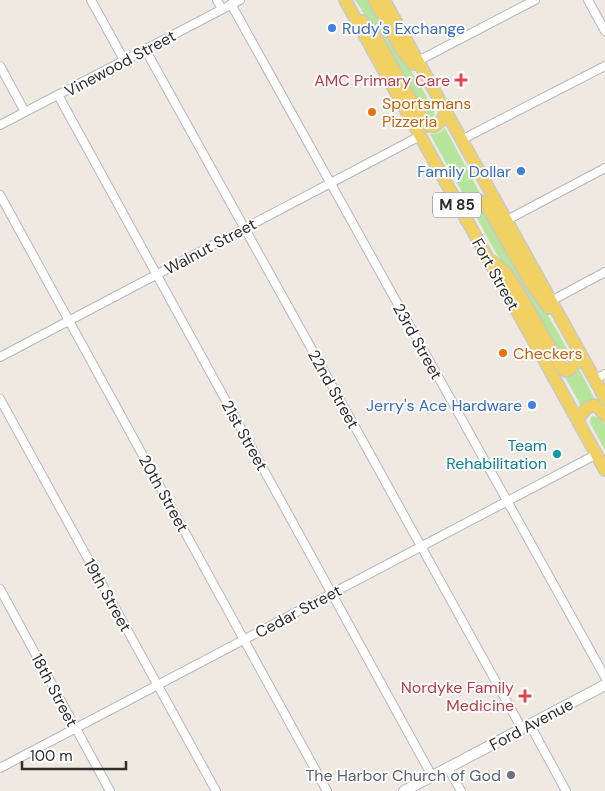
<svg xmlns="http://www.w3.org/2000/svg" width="605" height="791" viewBox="0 0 605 791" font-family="'DM Sans',sans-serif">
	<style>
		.green { fill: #b6e59e }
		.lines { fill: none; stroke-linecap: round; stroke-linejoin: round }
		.minor-casing { stroke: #b4b7c1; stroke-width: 10 }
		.secondary-casing { stroke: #b4b7c1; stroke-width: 12 }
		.primary-casing { stroke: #c9c9c9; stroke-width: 14 }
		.minor { stroke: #fff; stroke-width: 8 }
		.secondary { stroke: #fff; stroke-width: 10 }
		.primary { stroke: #f2d163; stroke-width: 11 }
		.shop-dot { fill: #3f7fe0; stroke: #fff; stroke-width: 2 }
		.health-dot { fill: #e0444e; stroke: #fff; stroke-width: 2 }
		.food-dot { fill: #e8710a; stroke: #fff; stroke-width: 2 }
		.culture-dot { fill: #0f9aa8; stroke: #fff; stroke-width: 2 }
		.worship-dot { fill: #6b7280; stroke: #fff; stroke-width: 2 }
		.labels { text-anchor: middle; stroke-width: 4; stroke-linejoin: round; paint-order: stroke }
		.shield { fill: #fff; stroke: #6d6d6d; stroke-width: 1 }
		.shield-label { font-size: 15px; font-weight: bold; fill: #2e2e2e }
		.shop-label { font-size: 16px; fill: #366cbe; stroke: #fff; text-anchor: end }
		.street-label { font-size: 16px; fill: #2e2e2e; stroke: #fff }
		.health-label { font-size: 16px; fill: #be3a42; stroke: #fff; text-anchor: end }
		.food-label { font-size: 16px; fill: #c56008; stroke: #fff; text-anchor: start }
		.culture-label { font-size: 16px; fill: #0d838f; stroke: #fff; text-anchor: end }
		.worship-label { font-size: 16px; fill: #5b616d; stroke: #fff; text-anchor: end }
	</style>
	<rect width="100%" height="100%" fill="#efe9e1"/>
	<path class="green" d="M 355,0 L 370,0 L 398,51 L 419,83 L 435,112 L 434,113 L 434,115 L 433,118 L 427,117 L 382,42 Z
		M 445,128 L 481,195 L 477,195 L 467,201 L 430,134 L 439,133 Z
		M 478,211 L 483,212 L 487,214 L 527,284 L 549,317 L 570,354 L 569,355 L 569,360 L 567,361 L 562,359 L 517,284 L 496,253 L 477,218 L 478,217 L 477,213 Z
		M 580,370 L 595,400 L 589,400 L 581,406 L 565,377 L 570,376 Z
		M 593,416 L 599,418 L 604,424 L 605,423 L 605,450 L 590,423 L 591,417 Z"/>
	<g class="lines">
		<defs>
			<path id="minor" d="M 91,0 L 124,60
				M 217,0 L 222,9
				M 588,0 L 605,31
				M 231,4 L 605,677
				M 145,49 L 375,463 L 522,729
				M 418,61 L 535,0
				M 0,66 L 25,112
				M 58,95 L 432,776
				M 0,125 L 240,0
				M 461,140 L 605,66
				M 0,195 L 327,791
				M 507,220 L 605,168
				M 551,301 L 605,272
				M 0,357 L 420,136
				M 595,379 L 605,374
				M 0,399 L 216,791
				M 0,589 L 110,791
				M 530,725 L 566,791
				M 0,768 L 597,454
				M 448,768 L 461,791"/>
			<path id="secondary" d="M 404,791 L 605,685"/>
			<path id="primary" d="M 345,0 L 605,470
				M 374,0 L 401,49 L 413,64
				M 384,0 L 605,398
				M 362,21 L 376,38 L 416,109 L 426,124 L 429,126 L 435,126 L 442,120 L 446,112
				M 466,220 C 467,209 467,205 478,200 L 483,202 L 487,206 L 530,282 L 549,308
				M 492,261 L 506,273 L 516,288 L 562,368 L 566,371 C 575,368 577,360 580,352
				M 577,419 L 587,408 L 594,405 L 599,408 L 605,416"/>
		</defs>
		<use href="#minor" class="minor-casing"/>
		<use href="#secondary" class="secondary-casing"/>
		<use href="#primary" class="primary-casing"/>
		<use href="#minor" class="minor"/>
		<use href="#secondary" class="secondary"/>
		<use href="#primary" class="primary"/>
	</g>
	<g class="shop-dot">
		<circle cx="332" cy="28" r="5"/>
		<circle cx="521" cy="171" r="5"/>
		<circle cx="532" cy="405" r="5"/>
	</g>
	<g class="health-dot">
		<path d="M458.5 72.5h5v5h5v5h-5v5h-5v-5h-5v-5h5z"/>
		<path d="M522.5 688.5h5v5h5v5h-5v5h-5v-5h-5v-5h5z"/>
	</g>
	<g class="food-dot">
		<circle cx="372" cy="112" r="5"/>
		<circle cx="503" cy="353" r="5"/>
	</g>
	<circle class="culture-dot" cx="557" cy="454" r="5"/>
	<circle class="worship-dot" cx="511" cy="775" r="5"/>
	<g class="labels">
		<rect class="shield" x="433" y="192.5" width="48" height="25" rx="4"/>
		<g class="shield-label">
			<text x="457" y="210">M 85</text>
		</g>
		<g class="shop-label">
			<text x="342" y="34" text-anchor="start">Rudy's Exchange</text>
			<text x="511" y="177">Family Dollar</text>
			<text x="522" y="411">Jerry's Ace Hardware</text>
		</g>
		<g class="street-label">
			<text transform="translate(120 63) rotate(-28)" y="6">Vinewood Street</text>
			<text transform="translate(210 246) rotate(-28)" y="6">Walnut Street</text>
			<text transform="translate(496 274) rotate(61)" y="6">Fort Street</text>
			<text transform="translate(418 341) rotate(61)" y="6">23rd Street</text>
			<text transform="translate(334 389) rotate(61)" y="6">22nd Street</text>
			<text transform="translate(245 435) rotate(61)" y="6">21st Street</text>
			<text transform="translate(164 493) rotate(61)" y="6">20th Street</text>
			<text transform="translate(108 595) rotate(61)" y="6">19th Street</text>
			<text transform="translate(298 611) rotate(-28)" y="6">Cedar Street</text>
			<text transform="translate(55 690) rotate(62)" y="6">18th Street</text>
			<text transform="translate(531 724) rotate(-28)" y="6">Ford Avenue</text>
		</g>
		<g class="health-label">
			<text x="450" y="86">AMC Primary Care</text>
			<text x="514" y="693">Nordyke Family<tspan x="514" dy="18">Medicine</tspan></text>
		</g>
		<g class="food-label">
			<text x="382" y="109">Sportsmans<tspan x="382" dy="18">Pizzeria</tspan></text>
			<text x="513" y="359">Checkers</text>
		</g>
		<g class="culture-label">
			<text x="547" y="451">Team<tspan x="547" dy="18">Rehabilitation</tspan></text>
		</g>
		<g class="worship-label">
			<text x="501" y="781">The Harbor Church of God</text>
		</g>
	</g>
	<path d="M22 761v8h104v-8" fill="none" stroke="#2e2e2e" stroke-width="2.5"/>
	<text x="30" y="761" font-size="15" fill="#2e2e2e" stroke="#ffffff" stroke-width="4" paint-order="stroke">100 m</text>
</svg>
